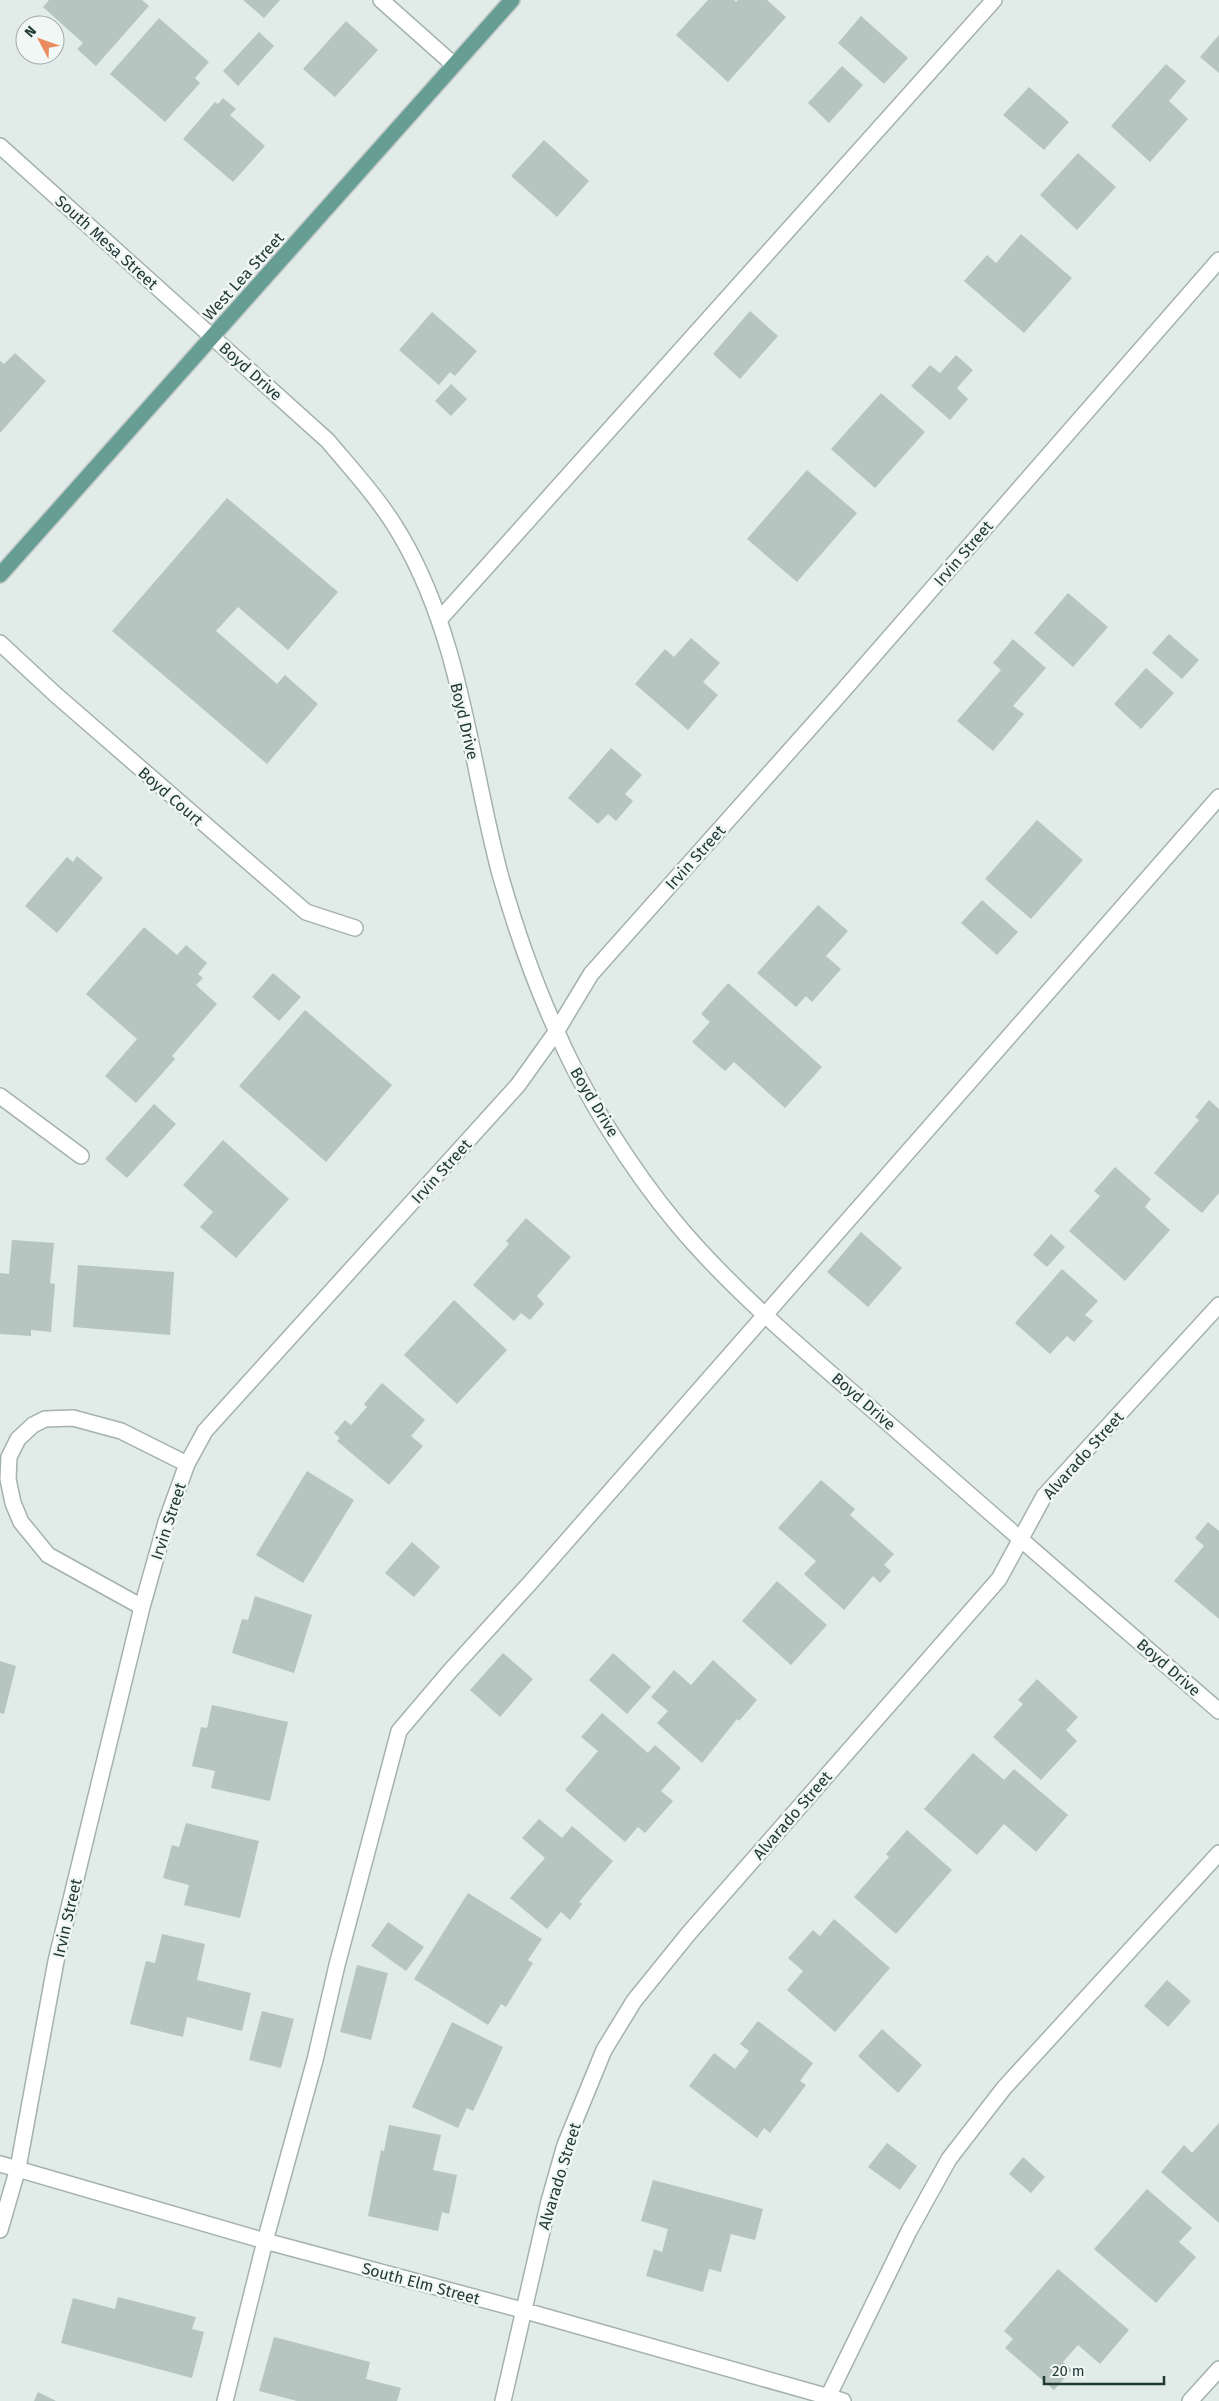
<svg xmlns="http://www.w3.org/2000/svg" width="1219" height="2401" viewBox="0 0 1219 2401" font-family="'Fira Sans',sans-serif">
	<style>
		.building { fill: #b6c5c0 }
		.lines { fill: none; stroke-linecap: round; stroke-linejoin: round }
		.minor-casing { stroke: #a4b2ae; stroke-width: 18 }
		.major-casing { stroke: #c1c8c7; stroke-width: 18 }
		.minor { stroke: #fff; stroke-width: 15 }
		.major { stroke: #679e94; stroke-width: 15 }
		.labels { text-anchor: middle; stroke-width: 5; stroke-linejoin: round; paint-order: stroke }
		.street-label { font-size: 16px; fill: #223a36; stroke: #f1f7f5 }
	</style>
	<rect width="100%" height="100%" fill="#e1ebe7"/>
	<path class="building" d="M 49,0 L 142,0 L 149,6 L 96,66 L 77,49 L 83,43 L 43,7 Z
		M 243,0 L 280,0 L 264,18 Z
		M 708,0 L 734,0 L 736,2 L 738,0 L 767,0 L 786,17 L 728,82 L 676,35 Z
		M 861,16 L 908,58 L 884,84 L 838,43 Z
		M 159,18 L 209,62 L 195,78 L 200,83 L 165,122 L 110,74 Z
		M 346,21 L 378,50 L 335,97 L 303,69 Z
		M 259,32 L 274,46 L 238,86 L 223,71 Z
		M 1219,35 L 1219,73 L 1200,57 Z
		M 1166,64 L 1186,81 L 1169,101 L 1188,119 L 1150,162 L 1111,126 Z
		M 842,66 L 863,85 L 829,123 L 808,103 Z
		M 1029,87 L 1069,122 L 1044,150 L 1003,115 Z
		M 223,98 L 236,109 L 230,115 L 265,146 L 233,182 L 183,139 L 215,102 L 218,104 Z
		M 544,140 L 589,181 L 557,217 L 511,176 Z
		M 1078,153 L 1116,187 L 1077,230 L 1040,195 Z
		M 1021,234 L 1072,278 L 1024,333 L 964,281 L 987,255 L 996,263 Z
		M 750,311 L 778,336 L 740,379 L 713,354 Z
		M 432,312 L 477,351 L 455,376 L 450,372 L 439,385 L 399,350 Z
		M 15,353 L 46,381 L 0,433 L 0,361 L 4,364 Z
		M 956,355 L 973,370 L 957,388 L 968,399 L 950,420 L 911,386 L 930,365 L 940,373 Z
		M 451,384 L 467,399 L 451,416 L 435,401 Z
		M 881,393 L 925,432 L 875,488 L 831,449 Z
		M 807,470 L 857,513 L 797,582 L 747,539 Z
		M 227,498 L 338,592 L 288,650 L 238,607 L 216,631 L 277,684 L 285,675 L 318,704 L 267,764 L 112,631 Z
		M 1068,593 L 1108,627 L 1073,667 L 1034,633 Z
		M 1169,634 L 1199,660 L 1182,679 L 1152,653 Z
		M 691,638 L 720,663 L 703,682 L 718,695 L 688,730 L 635,684 L 665,649 L 674,657 Z
		M 1013,639 L 1046,668 L 1013,706 L 1024,714 L 993,751 L 957,721 L 1001,670 L 993,663 Z
		M 1146,668 L 1174,693 L 1141,729 L 1114,704 Z
		M 611,748 L 642,775 L 625,794 L 633,801 L 616,821 L 608,814 L 598,824 L 568,798 Z
		M 1037,820 L 1083,860 L 1031,919 L 985,879 Z
		M 77,856 L 103,878 L 57,933 L 25,906 L 67,857 L 73,862 Z
		M 982,900 L 1018,932 L 997,955 L 961,923 Z
		M 818,905 L 848,931 L 826,956 L 841,969 L 812,1002 L 806,996 L 796,1007 L 757,973 Z
		M 144,927 L 177,955 L 186,945 L 207,963 L 198,974 L 203,978 L 196,985 L 217,1004 L 172,1056 L 175,1059 L 136,1103 L 105,1076 L 137,1039 L 86,994 Z
		M 273,973 L 301,997 L 279,1021 L 252,997 Z
		M 728,983 L 822,1067 L 785,1108 L 734,1062 L 725,1071 L 692,1042 L 710,1022 L 701,1014 Z
		M 305,1010 L 392,1085 L 326,1162 L 239,1086 Z
		M 1209,1100 L 1219,1109 L 1219,1193 L 1202,1213 L 1154,1173 L 1199,1120 L 1195,1117 Z
		M 154,1104 L 176,1124 L 127,1178 L 105,1159 Z
		M 223,1140 L 289,1199 L 236,1258 L 200,1227 L 213,1212 L 183,1185 Z
		M 1115,1167 L 1151,1199 L 1145,1207 L 1170,1230 L 1125,1281 L 1069,1231 L 1100,1196 L 1094,1191 Z
		M 526,1218 L 571,1257 L 537,1296 L 544,1304 L 530,1320 L 521,1313 L 514,1321 L 473,1285 L 509,1244 L 506,1241 Z
		M 861,1232 L 902,1268 L 868,1307 L 827,1272 Z
		M 1051,1234 L 1065,1247 L 1047,1267 L 1033,1255 Z
		M 12,1240 L 54,1243 L 50,1283 L 55,1284 L 51,1332 L 31,1330 L 31,1336 L 0,1334 L 0,1273 L 9,1274 Z
		M 78,1265 L 174,1272 L 170,1335 L 73,1327 Z
		M 1062,1269 L 1098,1301 L 1085,1315 L 1093,1321 L 1074,1342 L 1067,1336 L 1050,1354 L 1015,1323 Z
		M 454,1300 L 507,1350 L 457,1404 L 404,1355 Z
		M 382,1383 L 425,1420 L 411,1436 L 423,1446 L 389,1485 L 337,1441 L 340,1438 L 334,1433 L 345,1420 L 351,1425 L 367,1407 L 364,1404 Z
		M 307,1471 L 354,1500 L 303,1583 L 256,1555 Z
		M 821,1480 L 855,1509 L 850,1515 L 894,1554 L 884,1565 L 891,1571 L 880,1583 L 873,1576 L 844,1610 L 804,1574 L 816,1561 L 778,1528 Z
		M 1208,1522 L 1219,1531 L 1219,1619 L 1174,1581 L 1204,1546 L 1195,1538 Z
		M 412,1542 L 440,1567 L 414,1597 L 385,1573 Z
		M 777,1581 L 827,1625 L 791,1665 L 742,1621 Z
		M 255,1596 L 312,1615 L 294,1673 L 232,1653 L 242,1619 L 248,1620 Z
		M 503,1653 L 533,1679 L 500,1717 L 470,1690 Z
		M 613,1653 L 651,1687 L 627,1714 L 589,1680 Z
		M 713,1660 L 757,1700 L 739,1721 L 737,1719 L 702,1763 L 657,1723 L 668,1711 L 651,1697 L 674,1670 L 691,1685 Z
		M 0,1661 L 16,1666 L 4,1714 L 0,1713 Z
		M 1037,1679 L 1078,1717 L 1066,1730 L 1077,1741 L 1041,1780 L 993,1737 L 1023,1704 L 1018,1700 Z
		M 212,1705 L 288,1722 L 270,1801 L 211,1788 L 215,1771 L 192,1766 L 201,1727 L 207,1728 Z
		M 602,1713 L 648,1753 L 655,1745 L 681,1768 L 661,1791 L 673,1801 L 645,1833 L 638,1827 L 625,1842 L 565,1790 L 598,1751 L 581,1737 Z
		M 973,1753 L 1004,1780 L 1014,1769 L 1068,1815 L 1036,1852 L 1004,1824 L 977,1855 L 924,1809 Z
		M 539,1819 L 562,1838 L 572,1826 L 613,1861 L 579,1902 L 582,1904 L 570,1920 L 561,1912 L 547,1929 L 510,1898 L 545,1858 L 522,1838 Z
		M 186,1823 L 259,1841 L 240,1918 L 184,1905 L 189,1885 L 163,1878 L 172,1845 L 179,1847 Z
		M 907,1830 L 952,1870 L 896,1934 L 854,1897 L 889,1857 L 886,1854 Z
		M 468,1893 L 542,1939 L 528,1960 L 533,1963 L 506,2007 L 501,2004 L 488,2025 L 414,1979 Z
		M 834,1919 L 890,1968 L 835,2032 L 787,1990 L 803,1971 L 788,1958 L 813,1930 L 820,1936 Z
		M 388,1922 L 424,1947 L 406,1971 L 371,1946 Z
		M 162,1934 L 205,1944 L 197,1980 L 251,1993 L 242,2031 L 187,2017 L 183,2037 L 130,2024 L 146,1961 L 155,1963 Z
		M 357,1965 L 388,1973 L 371,2040 L 340,2032 Z
		M 1167,1980 L 1191,2001 L 1168,2027 L 1144,2006 Z
		M 262,2011 L 294,2019 L 281,2068 L 249,2060 Z
		M 758,2021 L 813,2063 L 800,2081 L 806,2085 L 770,2133 L 764,2128 L 757,2138 L 689,2086 L 714,2053 L 735,2069 L 749,2051 L 740,2044 Z
		M 452,2022 L 503,2047 L 473,2111 L 467,2108 L 458,2128 L 412,2107 Z
		M 882,2029 L 922,2065 L 898,2093 L 858,2056 Z
		M 1219,2123 L 1219,2223 L 1161,2172 L 1184,2145 L 1192,2153 Z
		M 389,2125 L 441,2135 L 433,2170 L 457,2175 L 449,2214 L 442,2212 L 438,2231 L 368,2216 L 381,2150 L 384,2151 Z
		M 887,2143 L 917,2166 L 900,2190 L 868,2167 Z
		M 1023,2157 L 1045,2177 L 1031,2193 L 1009,2174 Z
		M 653,2180 L 763,2209 L 755,2240 L 731,2234 L 721,2272 L 709,2269 L 703,2292 L 646,2276 L 654,2249 L 662,2252 L 668,2229 L 641,2221 Z
		M 1147,2189 L 1192,2228 L 1179,2242 L 1196,2257 L 1156,2303 L 1094,2249 Z
		M 1058,2269 L 1129,2330 L 1100,2364 L 1078,2345 L 1063,2362 L 1072,2370 L 1054,2390 L 1005,2348 L 1013,2339 L 1004,2331 Z
		M 118,2297 L 196,2317 L 192,2329 L 204,2332 L 192,2378 L 61,2343 L 73,2298 L 115,2309 Z
		M 274,2337 L 370,2362 L 366,2379 L 401,2388 L 397,2401 L 297,2401 L 259,2391 Z
		M 38,2392 L 56,2401 L 34,2401 Z"/>
	<g class="lines">
		<defs>
			<path id="minor" d="M 381,0 L 454,65
				M 0,146 L 328,441 C 353,471 381,501 401,536 C 461,638 470,761 500,874 C 515,927 534,982 557,1032 C 584,1095 632,1170 676,1223 C 740,1300 828,1370 904,1437 C 1008,1529 1114,1620 1219,1711
				M 439,620 L 994,0
				M 0,643 L 56,695 L 306,912 L 355,928
				M 0,1096 L 81,1156
				M 142,1607 L 48,1555 L 21,1522 L 13,1503 L 8,1479 L 9,1457 L 18,1439 L 33,1425 L 45,1419 L 73,1418 L 121,1431 L 187,1464
				M 0,2164 L 265,2241 L 522,2310 L 843,2401
				M 0,2230 L 18,2168 L 56,1961 L 142,1607 L 166,1522 L 187,1464 L 205,1431 L 518,1085 L 556,1032 L 591,974 L 834,701 L 1219,260
				M 225,2401 L 265,2241 L 315,2060 L 337,1965 L 399,1731 L 450,1671 L 530,1583 L 1219,797
				M 503,2401 L 549,2201 L 565,2145 L 604,2050 L 634,2001 L 689,1933 L 999,1579 L 1044,1496 L 1219,1305
				M 826,2401 L 909,2231 L 949,2159 L 1004,2088 L 1219,1853
				M 1190,2401 L 1219,2369"/>
			<path id="major" d="M 0,575 L 512,0"/>
		</defs>
		<use href="#minor" class="minor-casing"/>
		<use href="#major" class="major-casing"/>
		<use href="#minor" class="minor"/>
		<use href="#major" class="major"/>
	</g>
	<g class="labels">
		<g class="street-label">
			<text transform="translate(107 242) rotate(42)" y="6">South Mesa Street</text>
			<text transform="translate(243 276) rotate(-48)" y="6">West Lea Street</text>
			<text transform="translate(251 371) rotate(42)" y="6">Boyd Drive</text>
			<text transform="translate(963 553) rotate(-49)" y="6">Irvin Street</text>
			<text transform="translate(465 721) rotate(77)" y="6">Boyd Drive</text>
			<text transform="translate(171 796) rotate(41)" y="6">Boyd Court</text>
			<text transform="translate(695 857) rotate(-48)" y="6">Irvin Street</text>
			<text transform="translate(595 1102) rotate(59)" y="6">Boyd Drive</text>
			<text transform="translate(441 1171) rotate(-48)" y="6">Irvin Street</text>
			<text transform="translate(864 1401) rotate(41)" y="6">Boyd Drive</text>
			<text transform="translate(1083 1455) rotate(-48)" y="6">Alvarado Street</text>
			<text transform="translate(168 1521) rotate(-72)" y="6">Irvin Street</text>
			<text transform="translate(1169 1667) rotate(41)" y="6">Boyd Drive</text>
			<text transform="translate(792 1815) rotate(-49)" y="6">Alvarado Street</text>
			<text transform="translate(67 1918) rotate(-77)" y="6">Irvin Street</text>
			<text transform="translate(559 2176) rotate(-73)" y="6">Alvarado Street</text>
			<text transform="translate(421 2283) rotate(15)" y="6">South Elm Street</text>
		</g>
	</g>
	<g transform="translate(40 40) rotate(311)"><circle r="24" fill="#f1f7f5" stroke="#9eaba9"/>
	<path d="M0-4L9 19L0 12L-9 19Z" fill="#eb8c5e"/>
	<text y="-8" font-size="14" font-weight="bold" text-anchor="middle" fill="#223a36">N</text>
	</g>
	<path d="M1044 2376v8h120v-8" fill="none" stroke="#223a36" stroke-width="2.5"/>
	<text x="1052" y="2376" font-size="15" fill="#223a36" stroke="#f1f7f5" stroke-width="4" paint-order="stroke">20 m</text>
</svg>
